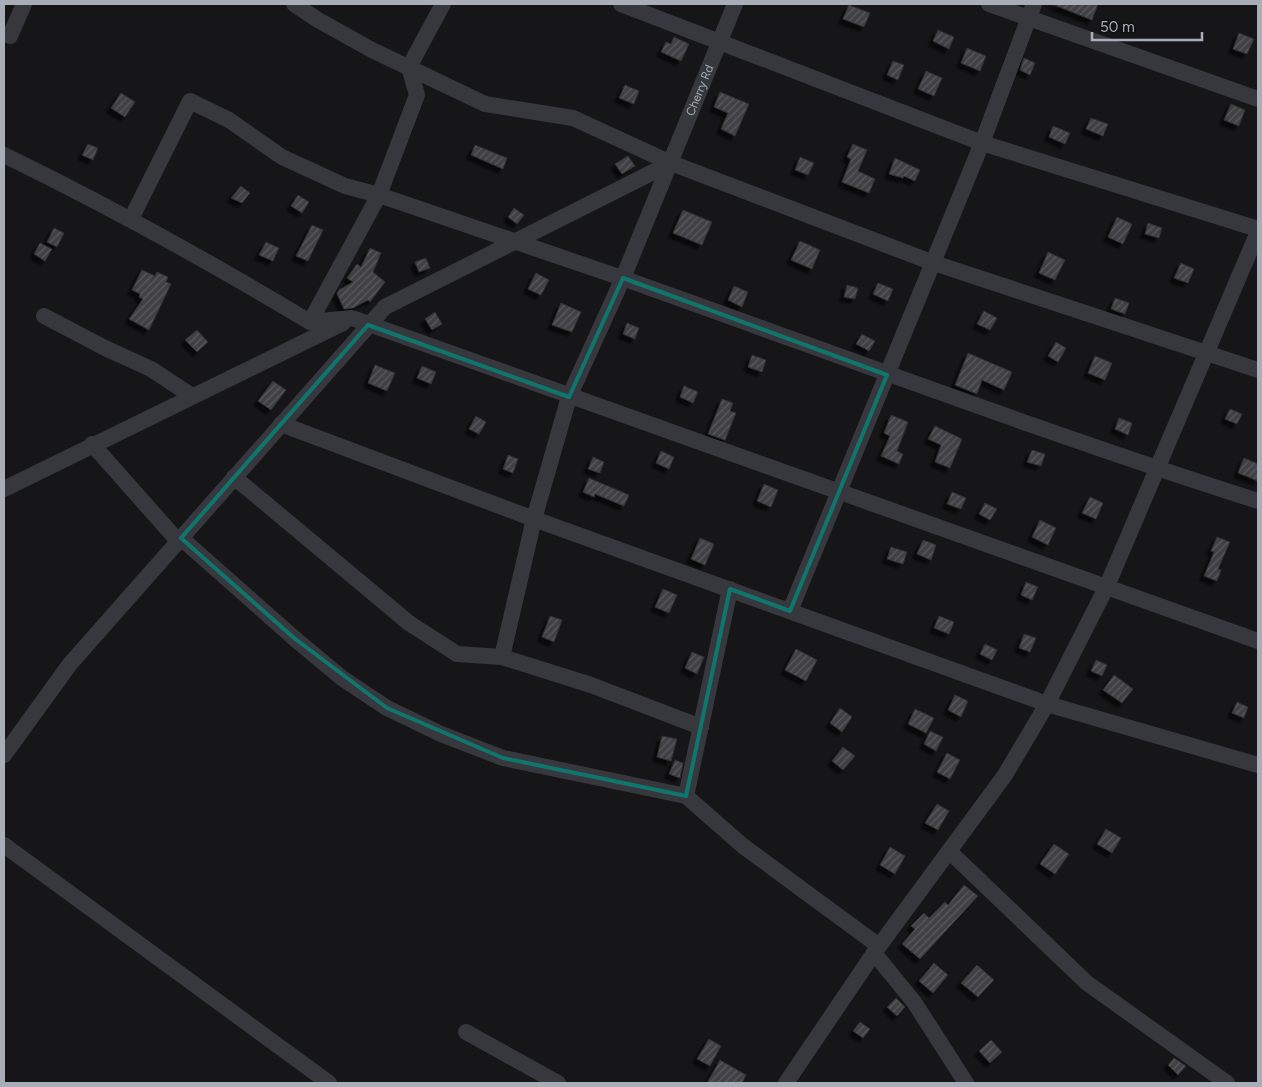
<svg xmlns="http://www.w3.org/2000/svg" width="1262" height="1087" viewBox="0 0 1262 1087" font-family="Figtree,sans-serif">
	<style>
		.building { fill: url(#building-hatch); stroke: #303034; filter: url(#shadow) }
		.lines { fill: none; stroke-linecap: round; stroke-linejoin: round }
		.minor { stroke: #37383d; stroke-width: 16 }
		.marked { fill: none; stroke: #0f766e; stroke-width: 4; stroke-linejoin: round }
		.labels { text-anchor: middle; stroke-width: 4; stroke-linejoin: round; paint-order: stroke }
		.street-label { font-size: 12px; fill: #a8adb8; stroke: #111113 }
	</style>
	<defs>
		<pattern id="building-hatch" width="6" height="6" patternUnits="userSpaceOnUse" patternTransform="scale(1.25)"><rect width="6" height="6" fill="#404145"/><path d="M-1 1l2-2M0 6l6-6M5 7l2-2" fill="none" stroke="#595a5e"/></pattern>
		<filter id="shadow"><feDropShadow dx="-4.5" dy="4.5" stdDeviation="1" flood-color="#0009"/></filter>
	</defs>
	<rect width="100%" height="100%" fill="#161618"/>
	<path class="building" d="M 1052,4 L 1098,4 L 1092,20 Z
		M 849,5 L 870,13 L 864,27 L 843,19 Z
		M 938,30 L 954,37 L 949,49 L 933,41 Z
		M 1239,33 L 1254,39 L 1247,54 L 1233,49 Z
		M 674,37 L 689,44 L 681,61 L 661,52 L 666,42 L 671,44 Z
		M 967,48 L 986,56 L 980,71 L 961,63 Z
		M 1024,58 L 1035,63 L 1030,75 L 1020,70 Z
		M 893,61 L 904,65 L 898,80 L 887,75 Z
		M 926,71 L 942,78 L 934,96 L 918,89 Z
		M 625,85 L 639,91 L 634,104 L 619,98 Z
		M 720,92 L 749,104 L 735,136 L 721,129 L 728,113 L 714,107 Z
		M 121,93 L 135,102 L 125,117 L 111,108 Z
		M 1231,104 L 1245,110 L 1239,126 L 1224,120 Z
		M 1091,118 L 1108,124 L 1103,136 L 1086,129 Z
		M 1053,126 L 1070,133 L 1065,144 L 1049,137 Z
		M 88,144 L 98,148 L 93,160 L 82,155 Z
		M 853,144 L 867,150 L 858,171 L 875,179 L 869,193 L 842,182 L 851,159 L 847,157 Z
		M 475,145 L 507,158 L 503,169 L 471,155 Z
		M 628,156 L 635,166 L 622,174 L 615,164 Z
		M 800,157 L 814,163 L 808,175 L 795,170 Z
		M 895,158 L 920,170 L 915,181 L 904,176 L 903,178 L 889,174 Z
		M 241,186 L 250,193 L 242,203 L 231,198 Z
		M 298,195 L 309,202 L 302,213 L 291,206 Z
		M 514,208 L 524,215 L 517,224 L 508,217 Z
		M 683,210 L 712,222 L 702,245 L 673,233 Z
		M 1117,217 L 1132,224 L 1123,244 L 1108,237 Z
		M 1148,223 L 1162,228 L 1159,238 L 1145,234 Z
		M 312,225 L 323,230 L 308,261 L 296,256 Z
		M 54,228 L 64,233 L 57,247 L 47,242 Z
		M 800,241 L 820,250 L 812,269 L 791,260 Z
		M 266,242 L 279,248 L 273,261 L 259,255 Z
		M 40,243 L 52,249 L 45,261 L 34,254 Z
		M 370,248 L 381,253 L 373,272 L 385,282 L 370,302 L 368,300 L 353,308 L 344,309 L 337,294 L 339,290 L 353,282 L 347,278 L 357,264 L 361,267 Z
		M 1048,252 L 1065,260 L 1055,280 L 1039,273 Z
		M 426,258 L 430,268 L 419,272 L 415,262 Z
		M 1181,263 L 1194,269 L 1188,283 L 1174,278 Z
		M 142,270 L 155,276 L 157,272 L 168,277 L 166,282 L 171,284 L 149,330 L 129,319 L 143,299 L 139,297 L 140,294 L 132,290 Z
		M 536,273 L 549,280 L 541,295 L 528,289 Z
		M 878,283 L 893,289 L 888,301 L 873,294 Z
		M 847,285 L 858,288 L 855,299 L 844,297 Z
		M 734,286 L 748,292 L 742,307 L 728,300 Z
		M 1115,298 L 1129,303 L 1125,314 L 1111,309 Z
		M 561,303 L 581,312 L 572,332 L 552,325 Z
		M 984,311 L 997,318 L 990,330 L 977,324 Z
		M 435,312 L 442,324 L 432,330 L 425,319 Z
		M 627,323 L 639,328 L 635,339 L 623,334 Z
		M 197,330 L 208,342 L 197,352 L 185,340 Z
		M 862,334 L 875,341 L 869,351 L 856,344 Z
		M 1056,342 L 1066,348 L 1058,362 L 1048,356 Z
		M 968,353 L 1012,372 L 1004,390 L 982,380 L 977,394 L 955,385 Z
		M 752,355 L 766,360 L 762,372 L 748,367 Z
		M 1095,356 L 1112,363 L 1105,380 L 1088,373 Z
		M 375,365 L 395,373 L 387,391 L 368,383 Z
		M 422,366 L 436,372 L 431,384 L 417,378 Z
		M 273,381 L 286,390 L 271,410 L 258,401 Z
		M 684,386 L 698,392 L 693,403 L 680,397 Z
		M 722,399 L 733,403 L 730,411 L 736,413 L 725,440 L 708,434 Z
		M 1230,409 L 1242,414 L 1237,424 L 1225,419 Z
		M 891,415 L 908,422 L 897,451 L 903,454 L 899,464 L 881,456 L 890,436 L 884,433 Z
		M 476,416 L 486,422 L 479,434 L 469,429 Z
		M 1119,418 L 1132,423 L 1128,435 L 1115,429 Z
		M 935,426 L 962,439 L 950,468 L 935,462 L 941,445 L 928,439 Z
		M 1032,450 L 1045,454 L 1041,466 L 1027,462 Z
		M 661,451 L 674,457 L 669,469 L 656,463 Z
		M 508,455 L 518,459 L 513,473 L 503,469 Z
		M 593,457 L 604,462 L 600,473 L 588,469 Z
		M 1244,458 L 1258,464 L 1258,481 L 1238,473 Z
		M 589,478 L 629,495 L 624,506 L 595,494 L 594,497 L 583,492 Z
		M 764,484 L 778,490 L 771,507 L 757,501 Z
		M 952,492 L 966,498 L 961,509 L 947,504 Z
		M 1090,497 L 1103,503 L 1096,519 L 1082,513 Z
		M 985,503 L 997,509 L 990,520 L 979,514 Z
		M 1040,520 L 1056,528 L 1048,545 L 1032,537 Z
		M 1217,537 L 1230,542 L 1218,569 L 1221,570 L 1217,581 L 1204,576 L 1214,552 L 1211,551 Z
		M 700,538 L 714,544 L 705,565 L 691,559 Z
		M 923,540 L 936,545 L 931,560 L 917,554 Z
		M 891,547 L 907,552 L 903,564 L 887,559 Z
		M 1026,582 L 1038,587 L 1032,600 L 1021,595 Z
		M 663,589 L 677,595 L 669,613 L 655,607 Z
		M 550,616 L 562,620 L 554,642 L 542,637 Z
		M 939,616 L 954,622 L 949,634 L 934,628 Z
		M 1024,634 L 1036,638 L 1030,652 L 1019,648 Z
		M 985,644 L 997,650 L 992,660 L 980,654 Z
		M 796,649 L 817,660 L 806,681 L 785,670 Z
		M 692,652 L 704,657 L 697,674 L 685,668 Z
		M 1096,660 L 1107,665 L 1102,676 L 1091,671 Z
		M 1114,675 L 1133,689 L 1122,703 L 1103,690 Z
		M 955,695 L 968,701 L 961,717 L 948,710 Z
		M 1237,702 L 1248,707 L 1244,718 L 1232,713 Z
		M 840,708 L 852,717 L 842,732 L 830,723 Z
		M 915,709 L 934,718 L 926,733 L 908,724 Z
		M 930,731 L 943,737 L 936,751 L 924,744 Z
		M 662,736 L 677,739 L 671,761 L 657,757 Z
		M 843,747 L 855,756 L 843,770 L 832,761 Z
		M 947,753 L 960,760 L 950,779 L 937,772 Z
		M 675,760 L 683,763 L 680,778 L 669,774 Z
		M 937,804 L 949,811 L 938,830 L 925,823 Z
		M 1106,829 L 1121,838 L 1112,853 L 1097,844 Z
		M 1054,844 L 1069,854 L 1055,874 L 1040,864 Z
		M 890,847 L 905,856 L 895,874 L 880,865 Z
		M 964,885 L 978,896 L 920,959 L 902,944 L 915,929 L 911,926 L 924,913 L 929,918 L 945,902 L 948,905 Z
		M 934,963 L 948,975 L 933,993 L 919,981 Z
		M 977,965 L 994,980 L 978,997 L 961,983 Z
		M 896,998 L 905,1007 L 897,1016 L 887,1007 Z
		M 860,1022 L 870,1029 L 863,1038 L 853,1031 Z
		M 709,1039 L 721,1046 L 710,1066 L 697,1059 Z
		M 991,1040 L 1002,1052 L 990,1063 L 979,1051 Z
		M 1174,1058 L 1186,1066 L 1178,1075 L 1168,1065 Z
		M 720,1060 L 746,1075 L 742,1083 L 707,1083 Z"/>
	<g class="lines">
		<g class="minor">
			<path d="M 294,4 L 318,20 L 372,50 L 485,104 L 573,118 L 671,163 L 931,262 L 1258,370"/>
			<path d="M 443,4 L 409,67 L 417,95 L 379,195 C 460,223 541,250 622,278 C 834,353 1044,433 1258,501"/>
			<path d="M 621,4 L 982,143 L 1034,4"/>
			<path d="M 989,4 L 1258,99"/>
			<path d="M 4,34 L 10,36 L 24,4"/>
			<path d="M 4,155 C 109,206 210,262 310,322"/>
			<path d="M 131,219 L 190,101 L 229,120 L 282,157 L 345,186 L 379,195 L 310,322 L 352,318 L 1258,641"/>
			<path d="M 44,316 L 105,348 L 151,369 L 192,396"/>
			<path d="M 281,424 L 534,519 L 1047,704 L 1258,765"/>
			<path d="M 92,444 L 178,541"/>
			<path d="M 234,477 L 409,623 L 457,654 L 502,657 L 591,685 L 701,727"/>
			<path d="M 4,489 L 343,323"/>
			<path d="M 181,538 L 294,638 L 342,678 L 387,708 L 441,734 L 503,758 L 686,796 L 743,846 L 879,946"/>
			<path d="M 790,611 L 982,143 L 1258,229"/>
			<path id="s1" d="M 502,657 L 534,519 L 569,397 L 623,278 L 735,4"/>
			<path d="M 4,755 L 70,664 L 385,307 L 671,163"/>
			<path d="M 686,796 L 730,589"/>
			<path d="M 4,845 L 329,1083"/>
			<path d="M 949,851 L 1087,983 L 1227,1083"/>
			<path d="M 874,953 L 914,1002 L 966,1083"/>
			<path d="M 466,1032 L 558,1083"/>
			<path d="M 786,1083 L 874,953 L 1005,775 L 1047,704 L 1107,586 L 1258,232"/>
		</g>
	</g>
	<path class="marked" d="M 623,278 L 887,375 L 790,611 L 730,589 L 686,796 L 503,758 L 387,708 L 294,638 L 181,538 L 368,325 L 569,397 Z"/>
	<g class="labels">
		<g class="street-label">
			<text dy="4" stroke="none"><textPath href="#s1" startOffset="602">Cherry Rd</textPath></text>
		</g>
	</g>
	<rect width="1262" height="1087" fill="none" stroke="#a8adb8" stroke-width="10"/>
	<path d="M1092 32v8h110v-8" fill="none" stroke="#a8adb8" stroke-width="2.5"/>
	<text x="1100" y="32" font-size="15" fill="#a8adb8" stroke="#111113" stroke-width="4" paint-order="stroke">50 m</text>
</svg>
